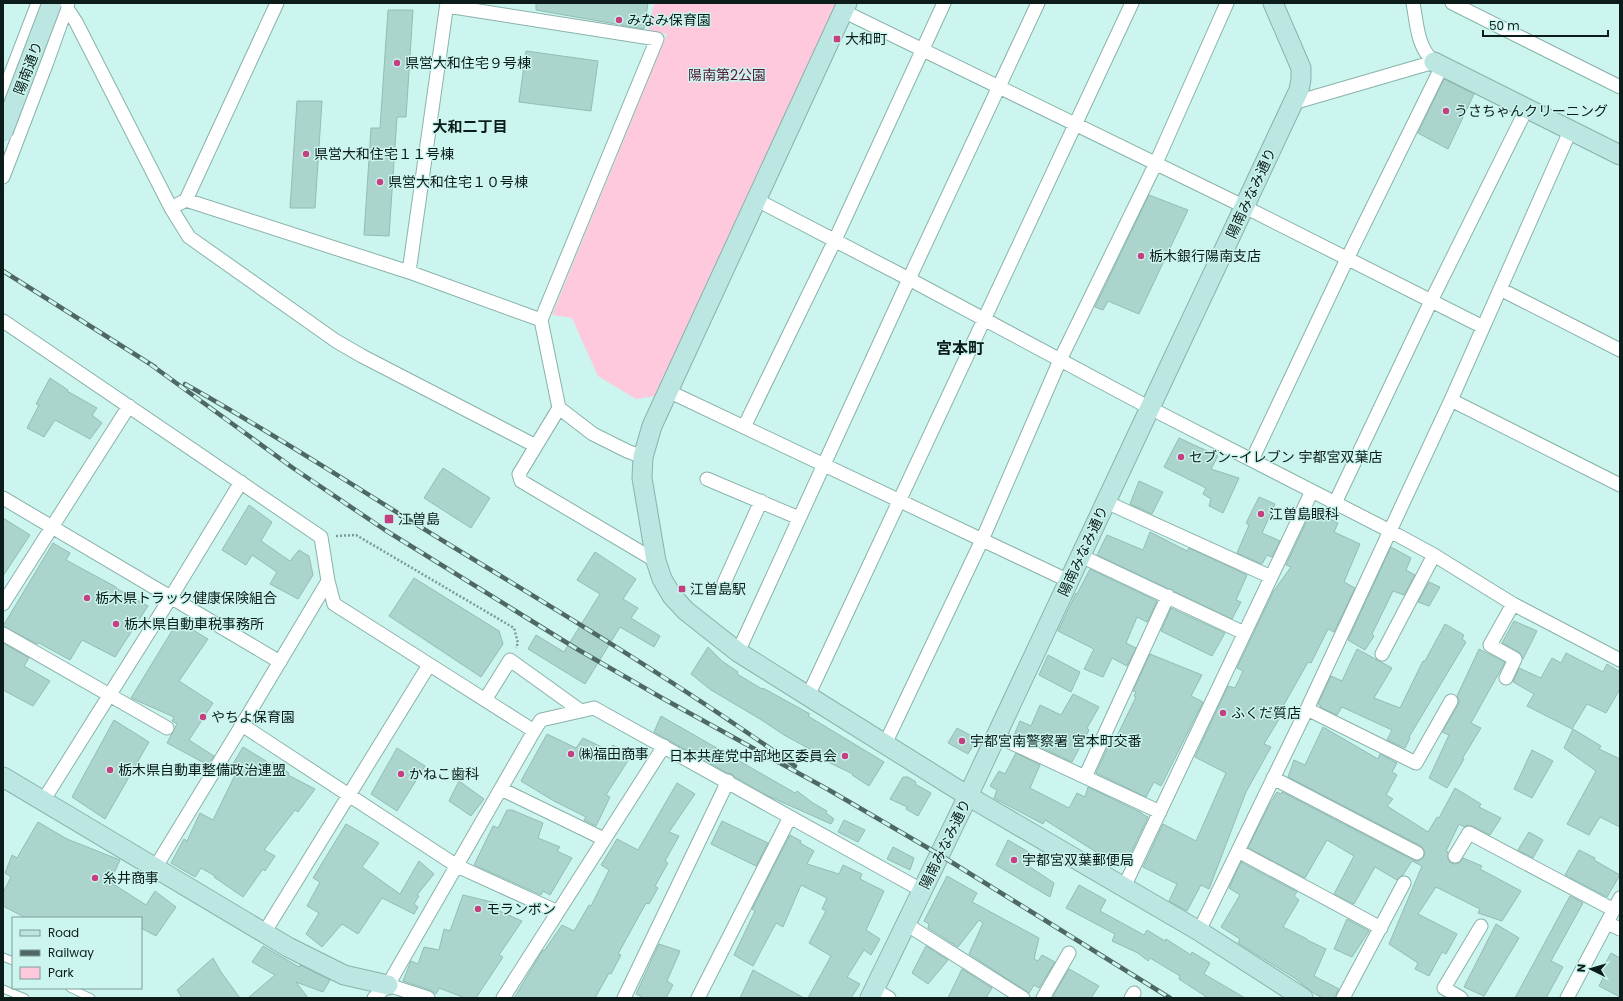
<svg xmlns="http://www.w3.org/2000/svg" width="1623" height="1001" viewBox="0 0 1623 1001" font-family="Poppins,'Noto Sans JP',sans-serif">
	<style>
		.green { fill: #fec9dd }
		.building { fill: #abd4cd; stroke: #93bcb5 }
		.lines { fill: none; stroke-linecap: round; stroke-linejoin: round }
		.lane-casing { stroke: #89b2ab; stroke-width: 9 }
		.street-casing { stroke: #89b2ab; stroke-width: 15 }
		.secondary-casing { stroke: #89b2ab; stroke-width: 21 }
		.path { stroke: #7b9b96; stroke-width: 2.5; stroke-dasharray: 2 2; stroke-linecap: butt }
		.lane { stroke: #fff; stroke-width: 7 }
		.street { stroke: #fff; stroke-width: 13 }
		.secondary { stroke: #bbe6e1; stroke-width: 19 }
		.rail-casing { stroke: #4f6864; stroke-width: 4.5 }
		.rail { stroke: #cbf5ee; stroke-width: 3; stroke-dasharray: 9; stroke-linecap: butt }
		.secondary-bridge-casing { stroke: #89b2ab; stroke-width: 21; stroke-linecap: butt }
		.secondary-bridge { stroke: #bbe6e1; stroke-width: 19 }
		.poi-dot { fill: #c54081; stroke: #cbf5ee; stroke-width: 1.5 }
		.labels { text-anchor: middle; stroke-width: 3; stroke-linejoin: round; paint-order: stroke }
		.poi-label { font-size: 14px; fill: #0c1c1a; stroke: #cbf5ee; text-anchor: start }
		.street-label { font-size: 14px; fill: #0c1c1a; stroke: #cbf5ee }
		.park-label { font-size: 14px; fill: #541735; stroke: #cbf5ee }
		.neighbourhood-label { font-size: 15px; font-weight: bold; fill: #0c1c1a; stroke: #cbf5ee }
		.quarter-label { font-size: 16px; font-weight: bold; fill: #0c1c1a; stroke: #cbf5ee }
	</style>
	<rect width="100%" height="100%" fill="#cbf5ee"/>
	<path class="green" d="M 654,3 L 838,3 L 655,396 L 636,399 L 598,376 L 572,318 L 552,315 L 667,34 L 648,32 Z"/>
	<path class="building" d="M 536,3 L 648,3 L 644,29 L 536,10 Z
		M 388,10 L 413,10 L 406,117 L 397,117 L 389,236 L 364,235 L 371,128 L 380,128 Z
		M 526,51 L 598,61 L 591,111 L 519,102 Z
		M 1444,79 L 1474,94 L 1448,149 L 1418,133 Z
		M 297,101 L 322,101 L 315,208 L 290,208 Z
		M 1149,195 L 1188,210 L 1139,314 L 1108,301 L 1103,310 L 1095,307 Z
		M 50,378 L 68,390 L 67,391 L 97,408 L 92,415 L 102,423 L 90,439 L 55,420 L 44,437 L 27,428 L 39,405 L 36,404 Z
		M 1179,438 L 1218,456 L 1211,469 L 1239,478 L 1223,513 L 1209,506 L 1211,499 L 1203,494 L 1206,488 L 1164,467 Z
		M 443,468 L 490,498 L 471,528 L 424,498 Z
		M 1139,481 L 1163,492 L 1152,514 L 1130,504 Z
		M 1259,497 L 1275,504 L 1262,533 L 1280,541 L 1272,557 L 1267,555 L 1262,564 L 1237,553 L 1249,525 L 1246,523 Z
		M 249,505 L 272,522 L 261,541 L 290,561 L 299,550 L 309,556 L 313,575 L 298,599 L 270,584 L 277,572 L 252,555 L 246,565 L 222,550 Z
		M 1312,510 L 1338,523 L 1334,532 L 1360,544 L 1344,582 L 1355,588 L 1334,632 L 1328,629 L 1311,663 L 1308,662 L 1281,710 L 1284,711 L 1264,744 L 1271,747 L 1246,792 L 1209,889 L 1201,885 L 1187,911 L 1169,901 L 1177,884 L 1143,867 L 1163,824 L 1196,841 L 1226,773 L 1195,757 L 1228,686 L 1235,688 L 1243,671 L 1237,668 L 1273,592 L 1291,567 L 1286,565 Z
		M 3,518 L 30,535 L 3,576 Z
		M 1150,532 L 1187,551 L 1189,548 L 1247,575 L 1236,600 L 1241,602 L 1232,619 L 1097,555 L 1107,535 L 1143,550 Z
		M 53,543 L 70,553 L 66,560 L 116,587 L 116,588 L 148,606 L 115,657 L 82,640 L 70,660 L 39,643 L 37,644 L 3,626 Z
		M 1391,547 L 1411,558 L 1406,570 L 1415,575 L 1404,595 L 1393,591 L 1372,634 L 1374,636 L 1365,650 L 1348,640 Z
		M 595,552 L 636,579 L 623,599 L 638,608 L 631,618 L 660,636 L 654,647 L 620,627 L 585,684 L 528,649 L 536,635 L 564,652 L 600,594 L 577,580 Z
		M 1090,569 L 1157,601 L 1147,622 L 1137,617 L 1126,643 L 1136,648 L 1127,666 L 1112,658 L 1103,677 L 1084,669 L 1094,649 L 1058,631 L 1076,593 L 1077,594 Z
		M 414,578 L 499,631 L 503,644 L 481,677 L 389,616 Z
		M 1429,582 L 1440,587 L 1429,606 L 1418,602 Z
		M 1171,608 L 1225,633 L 1212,656 L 1161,631 Z
		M 178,621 L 208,639 L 179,681 L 213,703 L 189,740 L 214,756 L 208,765 L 167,743 L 177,724 L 172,721 L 174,717 L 131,698 Z
		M 1514,621 L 1537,631 L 1523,659 L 1519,652 L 1502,643 Z
		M 1445,624 L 1464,635 L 1462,639 L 1466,642 L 1409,737 L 1410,738 L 1405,748 L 1387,740 L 1392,730 L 1342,707 L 1337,715 L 1320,707 L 1321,706 L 1318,704 L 1331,676 L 1342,681 L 1357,649 L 1392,668 L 1374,698 L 1400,708 L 1423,661 L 1425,661 Z
		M 3,643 L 29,658 L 24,666 L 50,681 L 33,706 L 3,690 Z
		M 708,647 L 722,661 L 738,672 L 737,674 L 762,689 L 763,688 L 810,714 L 808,716 L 884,762 L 869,786 L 852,775 L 853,774 L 828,762 L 830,760 L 784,735 L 760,719 L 711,690 L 691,674 Z
		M 1479,649 L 1505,662 L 1471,723 L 1481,728 L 1462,759 L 1464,759 L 1447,788 L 1429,778 L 1449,735 L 1442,732 L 1458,705 L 1459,701 L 1457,696 Z
		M 1566,653 L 1603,672 L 1607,664 L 1620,672 L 1620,689 L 1606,713 L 1587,704 L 1572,729 L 1527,706 L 1534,694 L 1513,682 L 1519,668 L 1541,678 L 1552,658 L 1561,663 Z
		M 1150,654 L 1202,675 L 1191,696 L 1203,702 L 1161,786 L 1154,782 L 1146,797 L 1096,773 L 1111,740 L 1114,742 L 1136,697 L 1134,696 L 1136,692 L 1133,691 Z
		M 1048,655 L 1080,672 L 1071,692 L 1039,675 Z
		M 1073,694 L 1099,707 L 1087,728 L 1089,730 L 1072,762 L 1014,735 L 1020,721 L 1031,726 L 1040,705 L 1061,715 Z
		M 661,716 L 795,793 L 797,791 L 813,803 L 827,811 L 826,813 L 834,819 L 831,824 L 766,795 L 735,777 L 732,774 L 727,773 L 654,732 Z
		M 114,720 L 149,742 L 105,819 L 72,797 Z
		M 1323,727 L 1378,759 L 1380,754 L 1397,763 L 1392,772 L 1397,775 L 1386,795 L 1393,799 L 1387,806 L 1428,832 L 1437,817 L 1439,818 L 1455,788 L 1481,804 L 1479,807 L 1501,818 L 1490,835 L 1472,826 L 1467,825 L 1464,827 L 1459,824 L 1446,851 L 1448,852 L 1448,859 L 1451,863 L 1455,864 L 1459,863 L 1463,858 L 1482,866 L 1480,869 L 1521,891 L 1502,921 L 1478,913 L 1480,909 L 1436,887 L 1418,914 L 1457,934 L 1446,954 L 1442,952 L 1429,976 L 1415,969 L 1418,963 L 1389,944 L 1422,866 L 1412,861 L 1403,875 L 1397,880 L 1375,867 L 1354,904 L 1334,894 L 1354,856 L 1327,840 L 1305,878 L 1248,848 L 1267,809 L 1277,792 L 1281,794 L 1282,792 L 1413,860 L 1418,861 L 1424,857 L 1425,852 L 1421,846 L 1288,777 L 1294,760 L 1305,765 Z
		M 957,728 L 977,739 L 968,754 L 948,743 Z
		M 1573,729 L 1601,746 L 1599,749 L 1620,759 L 1620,827 L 1600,817 L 1589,835 L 1567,824 L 1596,771 L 1564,748 Z
		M 547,734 L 576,748 L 583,738 L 610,751 L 613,745 L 631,756 L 606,795 L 610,797 L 596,826 L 584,820 L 586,817 L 554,801 L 521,781 Z
		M 243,747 L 271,764 L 273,762 L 289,773 L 288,775 L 315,789 L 298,812 L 295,810 L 264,850 L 275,856 L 265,871 L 263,869 L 243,897 L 214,877 L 215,876 L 201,868 L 195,877 L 171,863 L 184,839 L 187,841 L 200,813 L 213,820 L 237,771 L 231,767 Z
		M 397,748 L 425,766 L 397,811 L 371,794 Z
		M 1532,750 L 1553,761 L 1532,798 L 1514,789 Z
		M 1016,753 L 1040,765 L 1030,788 L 1069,808 L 1077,793 L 1085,797 L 1088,787 L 1142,813 L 1142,814 L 1148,817 L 1128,859 L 1121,856 L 1115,867 L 1095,855 L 1096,852 L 1045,820 L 1043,824 L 994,798 L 997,790 L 990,786 L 999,771 L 1005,774 Z
		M 903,777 L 908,777 L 916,782 L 915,784 L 931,793 L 918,816 L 906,809 L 907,807 L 890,799 Z
		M 459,781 L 484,799 L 471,816 L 449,801 Z
		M 677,783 L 695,794 L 669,832 L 679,836 L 665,861 L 668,863 L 655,886 L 658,888 L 649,904 L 646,903 L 618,954 L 621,955 L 611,974 L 609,973 L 595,998 L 514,998 L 543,950 L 544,951 L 562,925 L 574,931 L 589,905 L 591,906 L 609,870 L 601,865 L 617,839 L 638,850 Z
		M 507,810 L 512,810 L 543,823 L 538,838 L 560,847 L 557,851 L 572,858 L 550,895 L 543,891 L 541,895 L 474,865 L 493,826 L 498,828 Z
		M 844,820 L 865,830 L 858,842 L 838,832 Z
		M 722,821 L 768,843 L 756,866 L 711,844 Z
		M 38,822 L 67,839 L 120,860 L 110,882 L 146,905 L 155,891 L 176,907 L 156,936 L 141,928 L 141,918 L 26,918 L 3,906 L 3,893 L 11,877 L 5,873 L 12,855 L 17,858 Z
		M 346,824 L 379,843 L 362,867 L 400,894 L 419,861 L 434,874 L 417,895 L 419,896 L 414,904 L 418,907 L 414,914 L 382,898 L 358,934 L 342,924 L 322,947 L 306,934 L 319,913 L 307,906 L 320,882 L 313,878 Z
		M 1529,832 L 1543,840 L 1533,858 L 1518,850 Z
		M 790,835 L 801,841 L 800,843 L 814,851 L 807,864 L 839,874 L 843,865 L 862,874 L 860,879 L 884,891 L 866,930 L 880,939 L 871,955 L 864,950 L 847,977 L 860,984 L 851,998 L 808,998 L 831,956 L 809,943 L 826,911 L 822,909 L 827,898 L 801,885 L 783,927 L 776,923 L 753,966 L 734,955 L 755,911 L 752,909 Z
		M 1008,840 L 1032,854 L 1027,865 L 1054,883 L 1050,897 L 996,865 Z
		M 893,847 L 914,858 L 910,870 L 887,859 Z
		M 1579,850 L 1595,858 L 1594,860 L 1620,875 L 1607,897 L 1565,875 Z
		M 1241,862 L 1297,892 L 1294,896 L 1299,900 L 1283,927 L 1307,939 L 1307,940 L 1326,949 L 1314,976 L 1339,989 L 1334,998 L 1323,998 L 1313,993 L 1296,979 L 1238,943 L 1240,939 L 1221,927 L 1240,895 L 1229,888 Z
		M 947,876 L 977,893 L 972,902 L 1039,938 L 1034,959 L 1038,961 L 1042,955 L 1055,962 L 1039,988 L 1034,985 L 1029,993 L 969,954 L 983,923 L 979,920 L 958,947 L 928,928 L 929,924 L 924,921 Z
		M 1079,885 L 1106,900 L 1100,911 L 1144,935 L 1147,930 L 1165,941 L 1166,939 L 1191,955 L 1192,952 L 1210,963 L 1204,974 L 1245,998 L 1208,998 L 1179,979 L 1180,976 L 1150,958 L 1148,961 L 1138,953 L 1112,941 L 1115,934 L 1066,908 Z
		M 463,895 L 500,904 L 497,910 L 522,921 L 499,955 L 503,957 L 476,998 L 465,998 L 439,988 L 436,994 L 430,990 L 403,981 L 411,961 L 418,964 L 424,947 L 439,950 L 444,929 L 450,931 Z
		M 1570,896 L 1583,903 L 1551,961 L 1563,967 L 1546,998 L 1515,998 Z
		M 1347,919 L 1369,931 L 1352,957 L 1334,949 Z
		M 1496,924 L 1519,938 L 1484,996 L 1464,987 Z
		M 659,944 L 680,951 L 667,981 L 673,985 L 666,998 L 644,998 L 636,994 Z
		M 263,946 L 299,967 L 300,965 L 330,980 L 323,992 L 296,982 L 308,998 L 248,998 L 275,975 L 252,962 Z
		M 926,946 L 948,960 L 928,984 L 912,973 Z
		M 1611,953 L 1620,958 L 1620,997 L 1599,986 L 1603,978 L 1599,975 Z
		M 213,958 L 221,972 L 240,998 L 182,998 L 177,990 Z
		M 962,969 L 992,988 L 986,998 L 948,998 Z
		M 1069,969 L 1099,986 L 1091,998 L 1057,998 L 1053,996 Z
		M 753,970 L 804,998 L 740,998 Z"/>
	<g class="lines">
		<defs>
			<path id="lane" d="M 3,957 L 13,961
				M 70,988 L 91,998
				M 3,989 L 25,998"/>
			<path id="street" d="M 1413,3 C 1417,24 1417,47 1434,62
				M 1452,3 L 1620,87
				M 447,6 L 657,39 L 541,320 L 559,408 L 593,434 L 627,451 L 643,457
				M 66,7 L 76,22 L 171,208 L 186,200 L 409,272 L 541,320
				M 843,11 L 1245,207 L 1483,327
				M 3,94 L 38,3
				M 1293,103 L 1434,62
				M 3,177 L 47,62 L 68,3
				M 186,200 L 277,3
				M 757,200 L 909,279 L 1150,408 L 1390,531 L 1434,555 L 1513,604 L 1620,660
				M 171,208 L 189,237 L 336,341 L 362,356 L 536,446
				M 409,272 L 447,3
				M 1500,289 L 1620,350
				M 3,321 L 321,537 L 328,581 L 334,604 L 534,731 L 541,720 L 594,708 L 923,891
				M 668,391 L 1069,581
				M 1451,400 L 1620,485
				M 559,408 L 519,474 L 521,481 L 656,561
				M 744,427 L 835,240 L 944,3
				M 1252,460 L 1347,259 L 1442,66
				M 707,479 L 799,518
				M 3,498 L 280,662
				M 1106,502 L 1271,577
				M 1335,503 L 1431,301 L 1527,108
				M 1081,556 L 1244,633
				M 724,583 L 761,501
				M 3,604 L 129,406
				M 3,634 L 167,728
				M 738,652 L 909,279 L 1038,3
				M 1382,654 L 1434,555
				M 1506,678 L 1515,659 L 1490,645 L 1513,604
				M 808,696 L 1132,3
				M 485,700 L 510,660 L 581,711
				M 1307,709 L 1416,763 L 1451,701
				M 242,725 L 457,866 L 558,912
				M 997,736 L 1160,812
				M 885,744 L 982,540 L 1060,360 L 1156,163 L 1227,3
				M 1085,777 L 1168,596
				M 1273,778 L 1417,853
				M 501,789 L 604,839
				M 43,801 L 171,597 L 241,482
				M 1238,851 L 1381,928
				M 1455,856 L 1469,833 L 1614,910
				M 155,868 L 242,725 L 328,581
				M 1124,887 L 1312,491
				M 1607,923 L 1620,929
				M 906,924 L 1023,998
				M 1199,931 L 1307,709 L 1451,400 L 1571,129
				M 264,933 L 429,665
				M 388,985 L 428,998
				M 874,989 L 889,998
				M 374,998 L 388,985 L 534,731
				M 503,998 L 664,746
				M 624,998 L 728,781
				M 698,998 L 790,817
				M 1043,998 L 1069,953
				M 1131,998 L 1134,993
				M 1343,998 L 1404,883
				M 1461,998 L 1444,988 L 1481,926
				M 1567,998 L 1620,898"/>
			<path id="secondary" d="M 847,3 L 652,426 L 643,457 L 642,478 L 656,561 L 662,579 L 672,596 L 686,611 L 738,652 L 808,696 L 968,796 L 1199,931 L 1303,998
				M 1434,62 L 1620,155
				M 3,777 L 288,947 L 344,975 L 388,985
				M 870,998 L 968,796 L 1299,90 L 1301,79 L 1301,68 L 1273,3"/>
		</defs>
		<use href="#lane" class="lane-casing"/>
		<use href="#street" class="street-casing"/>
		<use href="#secondary" class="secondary-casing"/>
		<path class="path" d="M 336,536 L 356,535 L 514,628 L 518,643 L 516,648"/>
		<use href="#lane" class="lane"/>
		<use href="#street" class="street"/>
		<use href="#secondary" class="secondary"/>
		<defs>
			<path id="rail" d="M 3,271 L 155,367
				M 150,364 L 293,468 L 385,530 L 577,649 L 662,698 L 829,790 L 940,855 L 1170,998
				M 185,384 C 273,433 358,489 445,542 C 563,614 682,685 795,766"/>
		</defs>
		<use href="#rail" class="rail-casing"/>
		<use href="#rail" class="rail"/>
		<defs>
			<path id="secondary-bridge" d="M 3,132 L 52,3"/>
		</defs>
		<use href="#secondary-bridge" class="secondary-bridge-casing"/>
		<use href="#secondary-bridge" class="secondary-bridge"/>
	</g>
	<g class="poi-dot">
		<circle cx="619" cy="20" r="4"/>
		<rect x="833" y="35" width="8" height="8" rx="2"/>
		<circle cx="397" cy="63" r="4"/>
		<circle cx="1446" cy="111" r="4"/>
		<circle cx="306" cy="154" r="4"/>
		<circle cx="380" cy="182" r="4"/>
		<circle cx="1141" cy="256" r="4"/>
		<circle cx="1181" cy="457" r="4"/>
		<circle cx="1261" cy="514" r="4"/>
		<rect x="384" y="514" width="10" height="10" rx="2"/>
		<rect x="678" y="585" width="8" height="8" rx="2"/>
		<circle cx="87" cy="598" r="4"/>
		<circle cx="116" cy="624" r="4"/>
		<circle cx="1223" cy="713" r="4"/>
		<circle cx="203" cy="717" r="4"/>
		<circle cx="962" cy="741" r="4"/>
		<circle cx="571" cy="754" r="4"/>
		<circle cx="845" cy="756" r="4"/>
		<circle cx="110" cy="770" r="4"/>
		<circle cx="401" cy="774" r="4"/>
		<circle cx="1014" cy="860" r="4"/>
		<circle cx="95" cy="878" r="4"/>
		<circle cx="478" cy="909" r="4"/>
	</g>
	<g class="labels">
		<g class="poi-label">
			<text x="627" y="25">みなみ保育園</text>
			<text x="845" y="44">大和町</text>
			<text x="405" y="68">県営大和住宅９号棟</text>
			<text x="1454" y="116">うさちゃんクリーニング</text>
			<text x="314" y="159">県営大和住宅１１号棟</text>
			<text x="388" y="187">県営大和住宅１０号棟</text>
			<text x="1149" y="261">栃木銀行陽南支店</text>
			<text x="1189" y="462">セブン-イレブン 宇都宮双葉店</text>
			<text x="1269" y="519">江曽島眼科</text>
			<text x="398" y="524">江曽島</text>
			<text x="690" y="594">江曽島駅</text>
			<text x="95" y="603">栃木県トラック健康保険組合</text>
			<text x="124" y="629">栃木県自動車税事務所</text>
			<text x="1231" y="718">ふくだ質店</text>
			<text x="211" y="722">やちよ保育園</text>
			<text x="970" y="746">宇都宮南警察署 宮本町交番</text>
			<text x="579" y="759">㈱福田商事</text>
			<text x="837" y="761" text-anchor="end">日本共産党中部地区委員会</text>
			<text x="118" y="775">栃木県自動車整備政治連盟</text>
			<text x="409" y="779">かねこ歯科</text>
			<text x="1022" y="865">宇都宮双葉郵便局</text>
			<text x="103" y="883">糸井商事</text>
			<text x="486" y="914">モランボン</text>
		</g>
		<g class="street-label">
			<text transform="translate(28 68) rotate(-69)" y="5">陽南通り</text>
			<text transform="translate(1251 193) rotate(-65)" y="5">陽南みなみ通り</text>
			<text transform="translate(1083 551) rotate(-65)" y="5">陽南みなみ通り</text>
			<text transform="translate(945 844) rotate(-64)" y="5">陽南みなみ通り</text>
		</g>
		<g class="park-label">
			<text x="727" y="80">陽南第2公園</text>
		</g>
		<g class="neighbourhood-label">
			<text x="470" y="132">大和二丁目</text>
		</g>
		<g class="quarter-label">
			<text x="960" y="354">宮本町</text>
		</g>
	</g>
	<rect width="1623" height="1001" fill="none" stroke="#0c1c1a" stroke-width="8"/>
	<rect x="12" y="917" width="130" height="72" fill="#cbf5ee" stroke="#7f9e99"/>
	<rect x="20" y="930" width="20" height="6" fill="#bbe6e1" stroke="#7f9e99"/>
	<text x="48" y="937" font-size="12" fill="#0c1c1a">Road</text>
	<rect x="20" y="950" width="20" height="6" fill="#4f6864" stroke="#7f9e99"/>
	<text x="48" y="957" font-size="12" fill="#0c1c1a">Railway</text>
	<rect x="20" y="967" width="20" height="12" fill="#fec9dd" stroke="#7f9e99"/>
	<text x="48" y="977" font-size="12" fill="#0c1c1a">Park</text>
	<g transform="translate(1591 969) rotate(275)" stroke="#cbf5ee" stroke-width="3" paint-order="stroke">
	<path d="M0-3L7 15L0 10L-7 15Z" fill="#0c1c1a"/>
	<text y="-6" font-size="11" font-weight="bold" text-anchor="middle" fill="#0c1c1a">N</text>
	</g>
	<path d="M1483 30v6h125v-6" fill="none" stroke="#0c1c1a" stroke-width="2"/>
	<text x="1489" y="30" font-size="12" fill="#0c1c1a" stroke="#cbf5ee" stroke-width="3" paint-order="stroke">50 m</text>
</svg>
